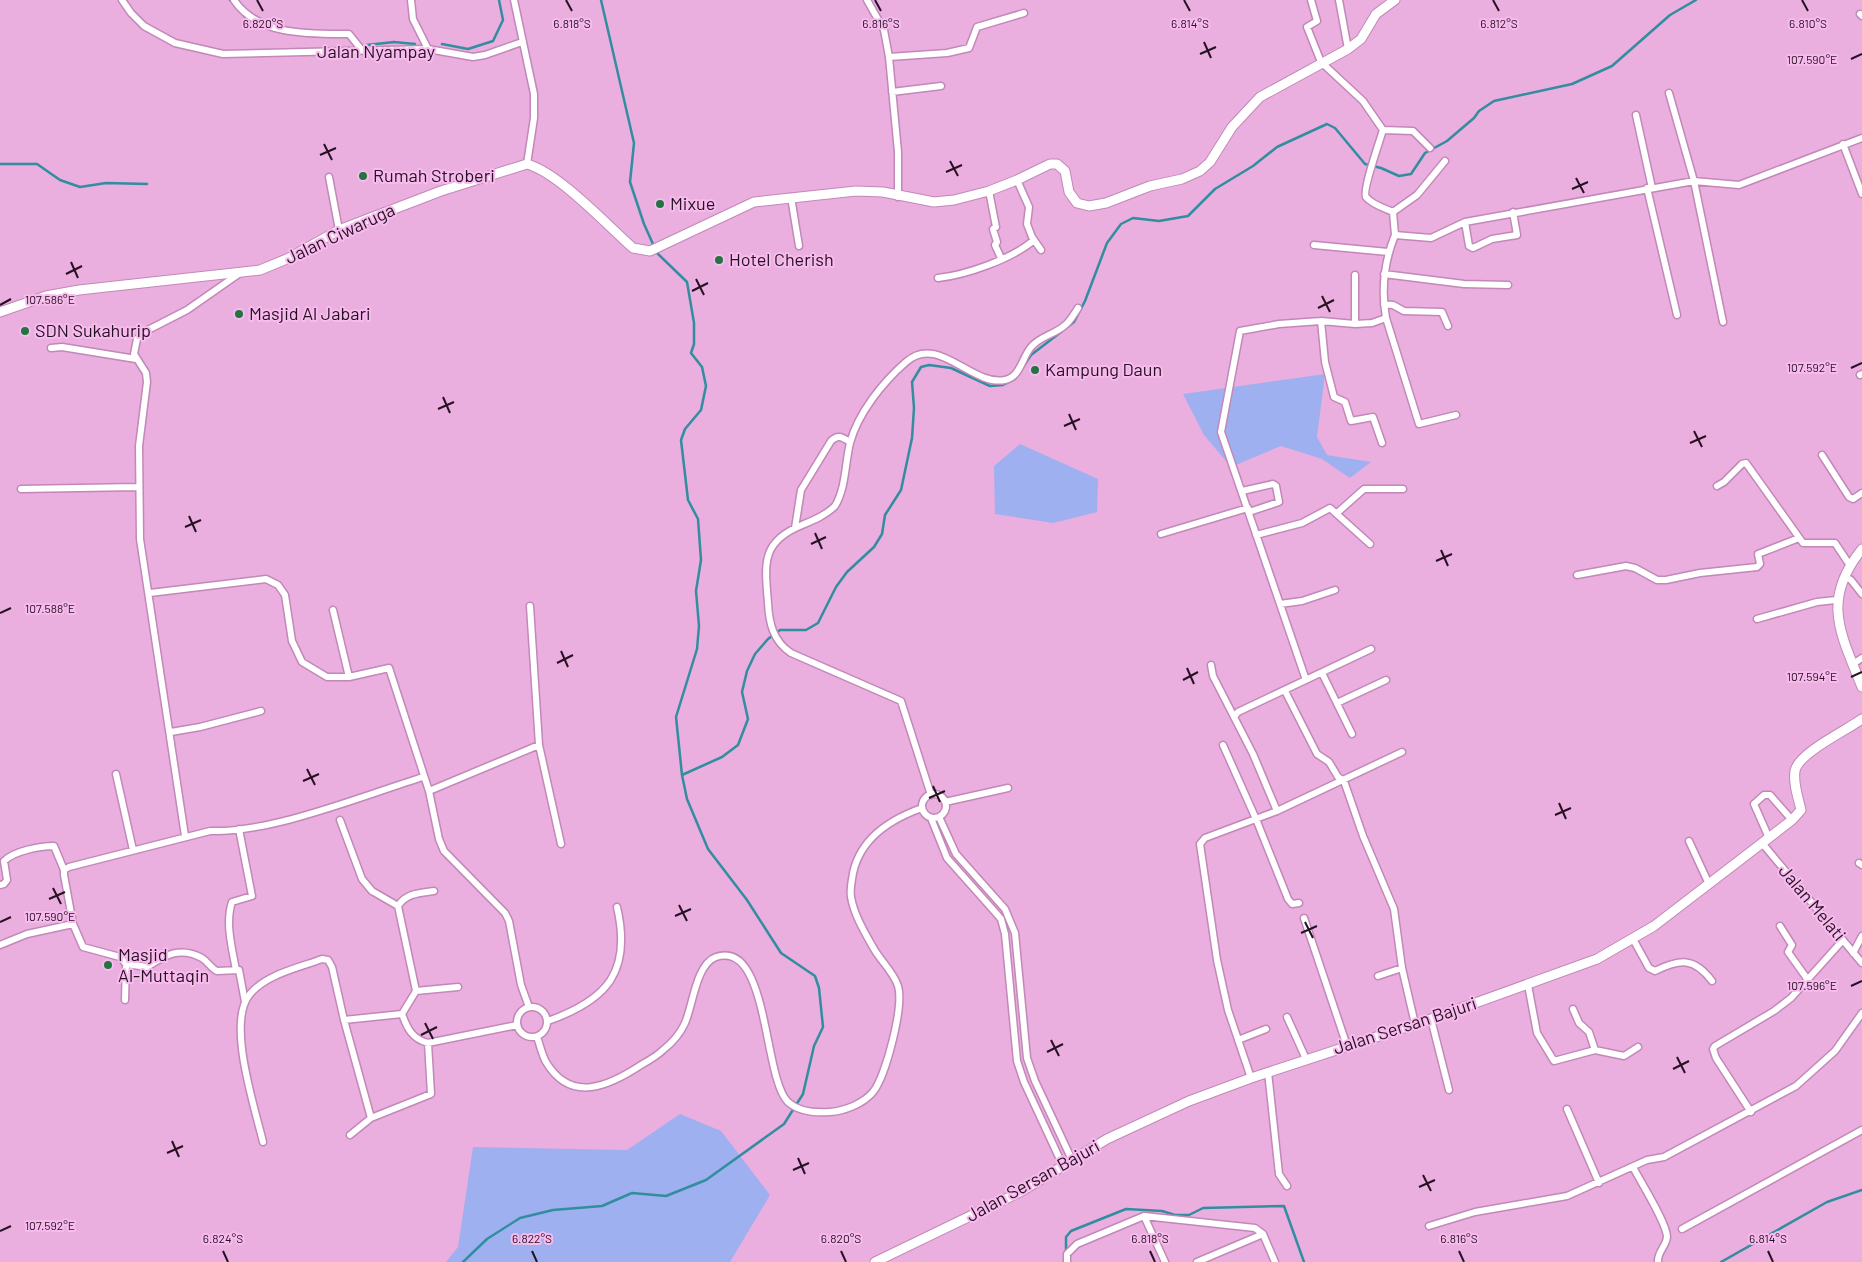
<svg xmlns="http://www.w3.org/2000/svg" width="1862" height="1262" viewBox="0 0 1862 1262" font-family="Barlow,sans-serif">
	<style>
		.green { fill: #9fb0f1 }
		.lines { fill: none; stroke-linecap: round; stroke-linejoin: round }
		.stream { stroke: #328d9f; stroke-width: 2.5 }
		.street-casing { stroke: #c288b8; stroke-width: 9 }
		.secondary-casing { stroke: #c288b8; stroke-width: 11 }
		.street { stroke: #fff; stroke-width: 6 }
		.secondary { stroke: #fff; stroke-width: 9 }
		.ticks { fill: none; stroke: #261123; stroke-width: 2 }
		.poi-dot { fill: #247343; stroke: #f8bbed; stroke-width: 2 }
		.labels { text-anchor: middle; stroke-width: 4; stroke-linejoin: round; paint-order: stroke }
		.street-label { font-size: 18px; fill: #261123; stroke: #f8bbed }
		.poi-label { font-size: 18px; fill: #261123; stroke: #f8bbed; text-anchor: start }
		.ticks-label { font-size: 12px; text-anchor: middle; fill: #261123; stroke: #f8bbed; stroke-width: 4; stroke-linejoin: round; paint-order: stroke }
	</style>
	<rect width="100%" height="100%" fill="#eaaedf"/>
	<path class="green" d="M 1325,374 L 1317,437 L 1327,455 L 1371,462 L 1350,478 L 1322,459 L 1281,446 L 1231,467 L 1204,435 L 1183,394 Z
		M 1020,444 L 1098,479 L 1097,512 L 1053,523 L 995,514 L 994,466 Z
		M 680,1114 L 721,1131 L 770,1195 L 730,1262 L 446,1262 L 458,1247 L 473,1147 L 627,1150 Z"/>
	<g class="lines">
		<path class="stream" d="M 230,0 L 246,18 L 253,21
			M 442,44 L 468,49 L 493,41 L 503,20 L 499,0
			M 367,45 L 394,42 L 415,44
			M 0,164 L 37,164 L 60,180 L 80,187 L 106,183 L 147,184
			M 682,775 L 722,757 L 738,745 L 748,719 L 742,692 L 747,671 L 755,654 L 768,639 L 780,630 L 806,630 L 818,623 L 836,587 L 847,572 L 874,547 L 882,534 L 885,515 L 901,490 L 912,438 L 914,408 L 912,382 L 921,367 L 929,365 L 951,368 L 990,386 L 1003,385 L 1015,379 L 1031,355 L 1074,322 L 1085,301 L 1107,243 L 1121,224 L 1133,218 L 1159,221 L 1188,216 L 1215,189 L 1253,166 L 1277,147 L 1327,124 L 1335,128 L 1365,164 L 1381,168 L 1399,176 L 1411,174 L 1425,153 L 1447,141 L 1474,118 L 1479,111 L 1494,101 L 1572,84 L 1612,66 L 1670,15 L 1696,0
			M 1066,1253 L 1066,1237 L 1071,1231 L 1126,1209 L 1162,1211 L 1175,1215 L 1189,1215 L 1203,1208 L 1284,1206 L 1304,1262
			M 463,1262 L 487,1239 L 520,1218 L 553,1210 L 602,1206 L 632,1193 L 666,1196 L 706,1180 L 784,1124 L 803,1094 L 814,1046 L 823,1027 L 819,988 L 815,976 L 781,953 L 747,900 L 708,849 L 687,799 L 682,775 L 676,717 L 697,649 L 699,626 L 696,591 L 701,560 L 698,519 L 688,500 L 681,440 L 685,429 L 701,410 L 706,386 L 702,367 L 691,353 L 694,344 L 694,323 L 687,282 L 657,253 L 644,224 L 630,182 L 634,143 L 601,0
			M 1721,1262 L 1827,1202 L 1862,1190"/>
		<defs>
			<path id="street" d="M 122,0 L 131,13 L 144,26 L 175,43 L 223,54 L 428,49 L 473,57 L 485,55 L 522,42
				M 234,0 C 258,36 310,34 349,34 L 361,49
				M 411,0 L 413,19 L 428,49
				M 514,0 L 534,94 L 534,118 L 527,164
				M 867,0 L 884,30 L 889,57 L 898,152 L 898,197
				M 1311,0 L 1317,21 L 1307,27 L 1321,62 L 1363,101 L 1383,130 C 1380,140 1362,191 1366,197 C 1371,204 1386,209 1393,212 L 1395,235
				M 1339,0 L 1348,49
				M 1860,14 L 1862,16
				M 889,57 L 947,53 L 969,48 L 977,27 L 1024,13
				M 892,92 L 941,86
				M 1669,93 L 1694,181 L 1723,322
				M 1636,115 L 1652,188
				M 1383,130 L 1413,131 L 1430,148
				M 1843,144 L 1862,194
				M 329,177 L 339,230
				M 1017,180 L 1029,207 L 1027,224 L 1032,237 L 1041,250
				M 1647,188 L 1677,315
				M 989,191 L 996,227 L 993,229 L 997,242 L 995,245 L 1001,258
				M 791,197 L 799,246
				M 1393,212 L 1417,195 L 1445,161
				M 1465,222 L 1469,246 L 1473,248 L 1492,239 L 1517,235 L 1513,212
				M 1314,245 L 1388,252
				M 1384,274 L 1464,284 L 1508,285
				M 1355,275 L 1355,324
				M 938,278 C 966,275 1012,259 1034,240
				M 1384,304 L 1393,305 L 1404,311 L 1442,312 L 1448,326
				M 1386,318 L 1419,424 L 1456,415
				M 1321,321 L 1325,362 L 1334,397 L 1345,402 L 1351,421 L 1373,417 L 1382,443
				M 51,348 L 62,347 L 136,359
				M 1860,375 L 1862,374
				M 1822,455 L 1849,497 L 1853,499 L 1862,493
				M 1717,486 L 1724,482 L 1742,464 L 1746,463 L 1803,543 L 1835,543 L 1849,564
				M 21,489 L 137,487
				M 1242,491 L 1273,484 L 1276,486 L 1279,502 L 1249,512
				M 1337,513 L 1364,489 L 1403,489
				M 795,528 L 801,490 L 831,441 C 838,434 842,437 850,442
				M 1161,534 L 1248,508
				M 1256,535 L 1302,523 L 1330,508 L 1370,544
				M 1577,575 L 1626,566 L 1635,568 L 1657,580 L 1666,580 L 1700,573 L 1757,567 L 1760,564 L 1758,554 L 1799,538
				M 1844,576 L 1851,580 L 1862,594
				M 150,593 L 266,579 L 278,585 L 285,595 L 292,641 L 302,662 L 327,677 L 349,677 L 389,668 L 429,791 L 539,745 L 530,606
				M 1280,604 L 1302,601 L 1335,590
				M 333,610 L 349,677
				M 1757,619 L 1817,602 L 1836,600
				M 1853,664 L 1862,658
				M 1211,665 L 1213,676 L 1253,754 L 1277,811
				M 1322,673 L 1352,734
				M 1306,680 L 1221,432 L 1240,331 L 1279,324 L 1321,321 L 1355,324 L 1372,323 L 1386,318 C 1381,289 1384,262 1395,235 L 1431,238 L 1465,222 L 1694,181 L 1739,185 L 1862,138
				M 1285,691 L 1317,754 L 1329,762 L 1338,777 L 1344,781 L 1363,836 L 1394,909 L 1402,968 L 1378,976
				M 1337,703 L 1386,680
				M 1234,717 L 1238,712 L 1371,649
				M 171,732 L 200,727 L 261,711
				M 539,745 L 561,844
				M 1223,745 L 1256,819 L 1288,899 L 1292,904 L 1299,903
				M 116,774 L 133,850
				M 429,791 L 439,839 L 444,851 L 505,913 L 509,921 L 521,985 L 529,1007
				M922 806a12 12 0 1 1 24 0a12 12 0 1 1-24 0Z
				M 931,795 L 901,701 L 791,653 C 773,641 769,623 768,603 C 765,565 760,542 802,525 C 814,520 826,515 835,506 C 846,488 845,463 850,443 C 858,413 883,382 906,362 C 938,333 972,387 1005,380 C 1021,377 1022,356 1032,346 C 1041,336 1055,334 1064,326 C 1070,322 1074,314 1078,308
				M 945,802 L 1008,788
				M 939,817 L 956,854 L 1005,909 L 1015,933 L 1027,1058 L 1035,1081 L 1072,1160
				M 931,818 L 947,858 L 995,912 L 1001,919 L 1005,934 L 1017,1061 L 1024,1082 L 1063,1166
				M 340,820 L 362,879 L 372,891 L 398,906 L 416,991 L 402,1014 C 407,1028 412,1039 428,1043 L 517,1025
				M 185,836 L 140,539 L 139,446 L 147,382 L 146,373 L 134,354 L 137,339 L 146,331 L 187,310 L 240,273
				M 1769,838 L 1754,804 L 1764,795 L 1770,795 L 1792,820
				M 1689,841 L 1708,882
				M 1762,843 L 1862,963
				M 1859,863 L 1862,865
				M 0,885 L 4,884 L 7,880 L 4,861 C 14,851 40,846 54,846 L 64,870
				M 398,906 C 406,893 420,893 434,891
				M 1304,918 L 1347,1046
				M 73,924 L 83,947 L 120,957 L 126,964 L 147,967 C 166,955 180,946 202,958 C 208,962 211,968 217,971 L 239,970 L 245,1002
				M 1780,926 L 1792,945 L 1788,952 L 1808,980
				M 1633,939 L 1649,968 L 1655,971 C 1680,959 1694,957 1712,981
				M 0,945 L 27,934 L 73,924 L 64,875 L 64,870 L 69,867 L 210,831 C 272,833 362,796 423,777
				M 1853,953 L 1862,936
				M 1402,968 L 1415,1024
				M 236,970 C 232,948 225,923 232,902 L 252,896 L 239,829
				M 1528,985 L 1537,1033 L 1554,1061 L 1595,1050 L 1624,1056 L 1638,1047
				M 416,991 L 458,987
				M 125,1000 L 126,964
				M517 1022a15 15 0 1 1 30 0a15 15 0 1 1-30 0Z
				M 1573,1009 L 1579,1023 L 1589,1032 L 1595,1050
				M 1287,1017 L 1306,1059
				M 1431,1019 L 1449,1090
				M 548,1021 C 607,1000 632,972 617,907
				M 537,1037 C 540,1045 542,1055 546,1062 C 571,1104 609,1086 641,1065 C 648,1061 657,1056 663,1050 C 672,1043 680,1034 685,1023 C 693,1005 696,964 716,957 C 769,939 763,1078 788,1102 C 799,1112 816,1113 830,1112 C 844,1111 863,1104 873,1092 C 886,1076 904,1006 898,986 C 894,973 881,961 874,949 C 865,933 854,915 851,897 C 850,891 851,885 852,879 C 857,841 888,820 922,808
				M 1238,1040 L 1266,1029
				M 1268,1072 L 1279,1174 L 1287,1186
				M 1251,1078 L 1228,1010 L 1217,960 L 1200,844 L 1205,838 L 1277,811 L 1402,752
				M 1567,1109 L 1599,1183
				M 1751,1112 L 1716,1058 L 1713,1049 L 1715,1046 L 1774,1011 L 1791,998 L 1843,940
				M 371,1118 L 344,1020 L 402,1014
				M 350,1135 L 371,1118 L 431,1094 L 428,1043
				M 263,1142 C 255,1108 226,1022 250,994 C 267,974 298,968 322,959 L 328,960 L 332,967 L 344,1020
				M 1633,1167 C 1640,1181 1667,1223 1667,1237 C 1666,1247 1657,1252 1658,1262
				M 1144,1216 L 1165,1262
				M 1429,1226 L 1475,1212 L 1567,1196 L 1647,1160 L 1664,1157 L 1796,1086 L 1835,1051 L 1862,1013
				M 1682,1229 L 1862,1130
				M 1067,1262 L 1067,1254 L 1077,1244 L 1144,1216 L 1255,1228 L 1263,1234 L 1275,1262
				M 1197,1262 L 1263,1234"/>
			<path id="secondary" d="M 0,312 L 46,296 L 79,290 L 260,270 L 289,258 L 339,230 L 441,191 L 527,164 C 559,173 607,225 633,248 L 650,251 L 754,202 L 856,191 L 883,192 L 934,202 L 954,200 L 989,191 L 1017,180 L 1050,164 L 1057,164 L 1065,171 L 1069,192 L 1077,203 L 1089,206 L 1106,203 L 1150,186 L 1182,179 L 1200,171 L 1210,162 L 1232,127 L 1260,97 L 1348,49 L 1361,39 L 1376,14 L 1395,0
				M 1862,549 C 1821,600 1840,632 1862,687
				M 875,1262 L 1022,1191 L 1107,1139 L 1189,1101 L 1251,1078 L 1431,1019 L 1597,959 L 1654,926 L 1792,820 L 1801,810 C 1798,797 1793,783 1795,771 C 1798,753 1847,730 1862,719"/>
		</defs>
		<use href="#street" class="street-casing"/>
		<use href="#secondary" class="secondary-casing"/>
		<use href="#street" class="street"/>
		<use href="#secondary" class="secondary"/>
	</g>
	<path class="ticks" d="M 257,0 L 263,11M 566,0 L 572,11M 875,0 L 881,11M 1184,0 L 1190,11M 1493,0 L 1499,11M 1802,0 L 1808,11M 1204,42 L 1211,58M 1200,54 L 1216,47M 1851,59 L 1862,54M 324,144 L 332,160M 320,155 L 336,148M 950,161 L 958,176M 946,172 L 962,165M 1576,178 L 1584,193M 1572,189 L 1588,182M 71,262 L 78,278M 66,274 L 82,266M 696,279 L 704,295M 692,291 L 708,283M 1322,296 L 1330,312M 0,305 L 11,299M 1318,308 L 1334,300M 1851,368 L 1862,363M 443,397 L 450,413M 438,409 L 454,402M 1069,414 L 1076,430M 1064,426 L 1080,419M 1694,431 L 1702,447M 1690,443 L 1706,436M 189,516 L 196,532M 185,527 L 201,520M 815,533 L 822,549M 811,544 L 826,537M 1441,550 L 1448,566M 1436,561 L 1452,554M 0,613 L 11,608M 561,651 L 568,667M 557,663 L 573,655M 1187,668 L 1194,684M 1851,677 L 1862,672M 1183,680 L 1198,672M 307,769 L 315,785M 303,781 L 319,774M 933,786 L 940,802M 929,798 L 945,791M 1559,803 L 1566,819M 1555,815 L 1571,808M 53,888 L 61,904M 49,899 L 65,892M 679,905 L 687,921M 675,916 L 691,909M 0,922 L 11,917M 1305,922 L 1313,938M 1301,933 L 1317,926M 1851,986 L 1862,981M 425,1023 L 433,1039M 421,1035 L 437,1027M 1051,1040 L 1059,1056M 1047,1052 L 1063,1044M 1677,1057 L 1685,1073M 1673,1069 L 1689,1061M 172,1141 L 179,1157M 167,1153 L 183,1146M 798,1158 L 805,1174M 793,1170 L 809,1163M 1423,1175 L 1431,1191M 1419,1187 L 1435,1180M 0,1231 L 11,1226M 223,1251 L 228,1262M 532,1251 L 537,1262M 841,1251 L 846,1262M 1150,1251 L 1155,1262M 1459,1251 L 1464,1262M 1768,1251 L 1773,1262"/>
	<g class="poi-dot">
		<circle cx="363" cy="176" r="5"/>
		<circle cx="660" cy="204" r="5"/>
		<circle cx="719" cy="260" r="5"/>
		<circle cx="239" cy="314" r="5"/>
		<circle cx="25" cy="331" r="5"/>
		<circle cx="1035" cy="370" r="5"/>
		<circle cx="108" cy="965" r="5"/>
	</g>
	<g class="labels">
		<g class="street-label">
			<text x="376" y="58">Jalan Nyampay</text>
			<text transform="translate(340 234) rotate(-25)" y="6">Jalan Ciwaruga</text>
			<text transform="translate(1812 903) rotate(50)" y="6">Jalan Melati</text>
			<text transform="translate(1405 1026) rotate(-18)" y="6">Jalan Sersan Bajuri</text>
			<text transform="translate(1033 1181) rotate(-29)" y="6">Jalan Sersan Bajuri</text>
		</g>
		<g class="poi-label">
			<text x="373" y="182">Rumah Stroberi</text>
			<text x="670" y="210">Mixue</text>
			<text x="729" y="266">Hotel Cherish</text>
			<text x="249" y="320">Masjid Al Jabari</text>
			<text x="35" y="337">SDN Sukahurip</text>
			<text x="1045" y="376">Kampung Daun</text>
			<text x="118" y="961">Masjid<tspan x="118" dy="21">Al-Muttaqin</tspan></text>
		</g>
	</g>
	<g class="ticks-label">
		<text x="263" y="28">6.820°S</text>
		<text x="572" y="28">6.818°S</text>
		<text x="881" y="28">6.816°S</text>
		<text x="1190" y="28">6.814°S</text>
		<text x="1499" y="28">6.812°S</text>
		<text x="1808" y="28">6.810°S</text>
		<text x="1812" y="64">107.590°E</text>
		<text x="50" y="304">107.586°E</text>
		<text x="1812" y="372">107.592°E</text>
		<text x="50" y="613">107.588°E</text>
		<text x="1812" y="681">107.594°E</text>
		<text x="50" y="921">107.590°E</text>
		<text x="1812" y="990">107.596°E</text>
		<text x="50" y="1230">107.592°E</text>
		<text x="223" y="1243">6.824°S</text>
		<text x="532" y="1243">6.822°S</text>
		<text x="841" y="1243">6.820°S</text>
		<text x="1150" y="1243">6.818°S</text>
		<text x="1459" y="1243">6.816°S</text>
		<text x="1768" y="1243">6.814°S</text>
	</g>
</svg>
